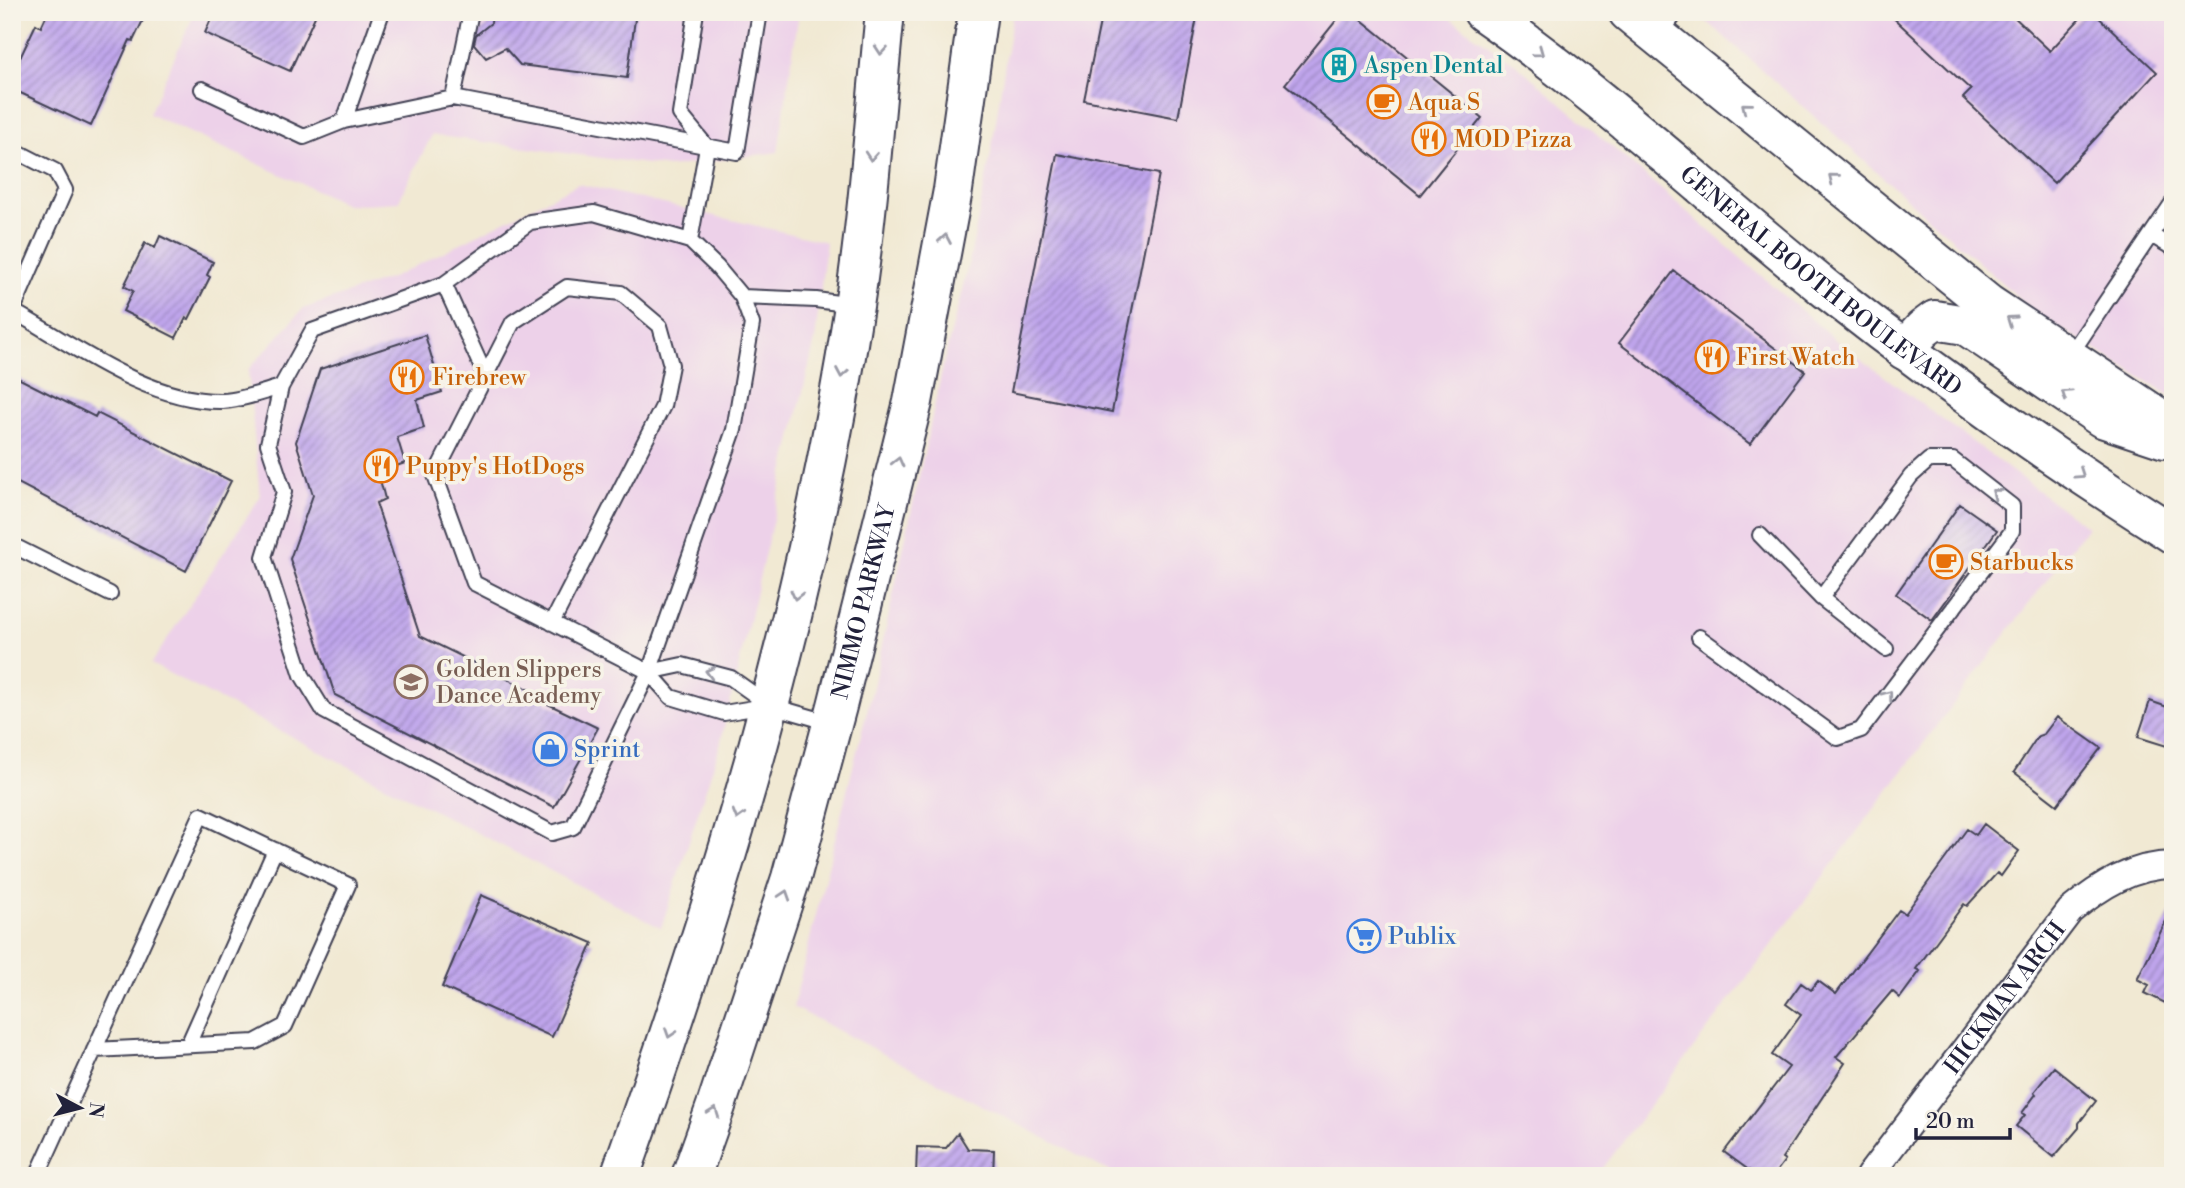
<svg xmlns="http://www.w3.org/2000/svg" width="2185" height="1188" viewBox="0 0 2185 1188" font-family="'Libre Bodoni',serif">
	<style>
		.built { fill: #edd1e9 }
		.building { fill: url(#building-hatch) }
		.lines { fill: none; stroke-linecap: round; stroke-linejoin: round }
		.lane-casing { stroke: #414052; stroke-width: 18 }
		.street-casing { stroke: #414052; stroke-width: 30 }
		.secondary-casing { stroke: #414052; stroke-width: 42 }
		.highway-casing { stroke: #414052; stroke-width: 42 }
		.lane { stroke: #fff; stroke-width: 14 }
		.street { stroke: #fff; stroke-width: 26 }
		.secondary { stroke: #fff; stroke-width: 38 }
		.highway { stroke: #fff; stroke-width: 38 }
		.oneway { stroke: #9c9ca7 }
		.labels { text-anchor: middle; stroke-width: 7; stroke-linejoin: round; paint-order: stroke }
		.culture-label { font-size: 23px; fill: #0d838f; stroke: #f7f3e8; text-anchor: start }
		.food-label { font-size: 23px; fill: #c56008; stroke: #f7f3e8; text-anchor: start }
		.street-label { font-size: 23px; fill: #22223b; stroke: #f7f3e8 }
		.education-label { font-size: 23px; fill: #785e54; stroke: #f7f3e8; text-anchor: start }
		.shop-label { font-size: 23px; fill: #366cbe; stroke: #f7f3e8; text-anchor: start }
	</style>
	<defs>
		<pattern id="building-hatch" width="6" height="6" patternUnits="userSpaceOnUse" patternTransform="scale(1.75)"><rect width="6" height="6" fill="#bfa5ec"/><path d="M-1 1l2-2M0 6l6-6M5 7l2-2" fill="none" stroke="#9b86c0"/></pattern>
	</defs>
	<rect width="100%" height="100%" fill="#f7f3e8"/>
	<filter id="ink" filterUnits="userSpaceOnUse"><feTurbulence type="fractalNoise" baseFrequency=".0143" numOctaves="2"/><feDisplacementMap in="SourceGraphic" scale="14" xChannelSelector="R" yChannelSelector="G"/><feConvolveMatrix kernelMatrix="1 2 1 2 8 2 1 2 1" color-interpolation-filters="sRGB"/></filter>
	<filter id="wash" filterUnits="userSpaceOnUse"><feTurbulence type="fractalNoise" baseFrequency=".00686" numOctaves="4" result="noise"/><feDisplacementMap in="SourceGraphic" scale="28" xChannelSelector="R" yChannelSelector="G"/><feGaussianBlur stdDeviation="1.57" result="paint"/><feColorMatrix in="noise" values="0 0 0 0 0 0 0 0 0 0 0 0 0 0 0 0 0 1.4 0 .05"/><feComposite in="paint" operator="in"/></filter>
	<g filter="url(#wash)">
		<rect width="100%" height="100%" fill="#f1e9d3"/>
		<path class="built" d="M 195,12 L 799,12 L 778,152 L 669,167 L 432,135 L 398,202 L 348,205 L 149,114 Z
			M 1013,12 L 1441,12 L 1517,65 L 1838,342 L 2087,527 L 1597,1176 L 1118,1176 L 793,1007 L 873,687 L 945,357 L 970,258 L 991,153 Z
			M 1692,12 L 2173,12 L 2173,397 L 2037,314 L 1710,24 Z
			M 578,184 L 826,242 L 815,340 L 720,745 L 661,928 L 151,664 L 260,497 L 248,370 L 303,309 L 394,277 Z"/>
		<g id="blocks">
			<path class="building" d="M 48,12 L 147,12 L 133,41 L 130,40 L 91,126 L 12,89 L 12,75 L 36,24 L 41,27 Z
				M 214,12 L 317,12 L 290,71 L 205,33 Z
				M 492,12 L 636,12 L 627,78 L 520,65 L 505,48 L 486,58 L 474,44 L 476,35 L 491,23 Z
				M 1102,12 L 1198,12 L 1178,118 L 1084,100 Z
				M 1343,12 L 1352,12 L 1482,118 L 1420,195 L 1285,84 Z
				M 1887,12 L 2009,12 L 2050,51 L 2086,12 L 2093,12 L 2157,72 L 2054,183 L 1963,98 L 1971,90 Z
				M 1057,154 L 1159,174 L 1112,412 L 1011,392 Z
				M 160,236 L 213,262 L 207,275 L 210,277 L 189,319 L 186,318 L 176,338 L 123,311 L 133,291 L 124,286 L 145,243 L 155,248 Z
				M 1674,271 L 1805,371 L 1750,444 L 1619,343 Z
				M 425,335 L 442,392 L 417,400 L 424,428 L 397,437 L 405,463 L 378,472 L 385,499 L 376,503 L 420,636 L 546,698 L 546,703 L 598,728 L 554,807 L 335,695 L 290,559 L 313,495 L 296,442 L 320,369 Z
				M 12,375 L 95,417 L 97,413 L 231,481 L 186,571 L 12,480 Z
				M 1960,504 L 1997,530 L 1932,620 L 1896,594 Z
				M 2150,701 L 2173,709 L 2173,748 L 2138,737 Z
				M 2057,717 L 2101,748 L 2057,805 L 2014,772 L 2038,736 L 2044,734 Z
				M 1984,824 L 2019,851 L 2001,876 L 1997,873 L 1967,906 L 1964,904 L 1916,969 L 1920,971 L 1900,998 L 1892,991 L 1836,1057 L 1845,1063 L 1782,1158 L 1785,1160 L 1773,1176 L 1757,1176 L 1724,1152 L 1789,1067 L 1772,1055 L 1801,1015 L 1786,1004 L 1801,983 L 1811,990 L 1818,981 L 1836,994 L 1899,910 L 1905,914 L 1967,829 L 1976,835 Z
				M 481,895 L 593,943 L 552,1037 L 442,987 Z
				M 2173,907 L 2173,1007 L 2145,993 L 2149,985 L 2137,979 Z
				M 2054,1067 L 2096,1101 L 2079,1123 L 2079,1128 L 2054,1157 L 2016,1126 L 2025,1115 L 2022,1113 L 2036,1094 L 2034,1092 Z
				M 958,1133 L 968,1149 L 994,1150 L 993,1176 L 916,1176 L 917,1147 L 946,1148 Z"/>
		</g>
	</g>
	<g filter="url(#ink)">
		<use href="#blocks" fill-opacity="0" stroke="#414052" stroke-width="2"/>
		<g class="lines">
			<defs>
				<path id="lane" d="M 471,12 L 453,98 L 737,152 L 760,12
					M 202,89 L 304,137 L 344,121 L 453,98
					M 344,121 L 382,12
					M 12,149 L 55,171 L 65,190 L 12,312
					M 594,213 L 690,241 L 717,267 L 742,297 L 752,324 L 734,430 L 649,672 L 573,827 L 552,833 L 324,711 L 302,675 L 264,557 L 284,492 L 268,444 L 281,387 L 312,331 L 444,284 L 530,222 Z
					M 2151,235 L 2173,248
					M 690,241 L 707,147 L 680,114 L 696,12
					M 444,284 L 486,377
					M 742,297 L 816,300 L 853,305
					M 13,311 C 74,346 151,403 223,401 C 242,400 263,392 281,387
					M 2070,355 L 2173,202
					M 1760,535 L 1821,598 L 1886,649
					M 12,545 L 110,594
					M 552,623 L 663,406 L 671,365 L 660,326 L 621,293 L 567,287 L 513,322 L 435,475 L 474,583 L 649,672
					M 1699,637 L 1838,738 L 1861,730 L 2012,531 L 2012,506 L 1953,460 L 1929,460 L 1911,476 L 1821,598
					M 765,706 L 724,713 L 671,697 L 649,672 L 682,665 L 731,678 L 769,705 L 831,723
					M 188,1045 L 275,850
					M 37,1176 L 201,815 L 348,885 L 285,1026 L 255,1042 L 94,1050"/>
				<g id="street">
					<path d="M 1654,33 L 1669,12"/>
					<path id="s1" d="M 1869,1176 L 2070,911 C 2100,886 2133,865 2173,865"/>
				</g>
				<g id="secondary">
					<path d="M 620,1176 C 721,893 809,603 854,306 C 869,208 875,110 885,12"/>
					<path id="s2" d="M 691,1176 L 716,1106 L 791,878 L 837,706 L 913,402 L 953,190 L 978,12"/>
				</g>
				<g id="highway">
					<path id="s3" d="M 1483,12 C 1604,96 1711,197 1826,289 C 1937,377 2053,458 2173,534"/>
					<path d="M 1628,12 L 1988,304 L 2173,427"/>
					<path d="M 1904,350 L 1923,329 L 1935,320 L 1965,325 L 2102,418 L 2165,439"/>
				</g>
			</defs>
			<use href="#lane" class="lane-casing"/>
			<use href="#street" class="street-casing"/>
			<use href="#secondary" class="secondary-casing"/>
			<use href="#highway" class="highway-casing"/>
			<use href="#lane" class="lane"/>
			<use href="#street" class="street"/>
			<use href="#secondary" class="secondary"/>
			<use href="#highway" class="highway"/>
		</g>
		<defs><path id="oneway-chevron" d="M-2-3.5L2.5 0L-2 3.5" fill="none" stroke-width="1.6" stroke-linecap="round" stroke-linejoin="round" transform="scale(1.75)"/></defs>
		<g class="oneway">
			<use href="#oneway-chevron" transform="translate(881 50) rotate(95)"/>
			<use href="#oneway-chevron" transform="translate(1539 52) rotate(36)"/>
			<use href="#oneway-chevron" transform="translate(1746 107) rotate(-141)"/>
			<use href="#oneway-chevron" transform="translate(871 156) rotate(95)"/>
			<use href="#oneway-chevron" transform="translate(1833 178) rotate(-141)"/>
			<use href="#oneway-chevron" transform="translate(945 239) rotate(-80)"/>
			<use href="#oneway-chevron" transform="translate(2011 320) rotate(-145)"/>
			<use href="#oneway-chevron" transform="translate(842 373) rotate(100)"/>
			<use href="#oneway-chevron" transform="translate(2066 394) rotate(-146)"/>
			<use href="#oneway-chevron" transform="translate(898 462) rotate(-76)"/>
			<use href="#oneway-chevron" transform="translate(2080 474) rotate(34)"/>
			<use href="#oneway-chevron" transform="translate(1996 493) rotate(-142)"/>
			<use href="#oneway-chevron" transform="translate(796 595) rotate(104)"/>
			<use href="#oneway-chevron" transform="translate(710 672) rotate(-165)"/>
			<use href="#oneway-chevron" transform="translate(1888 695) rotate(-53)"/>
			<use href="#oneway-chevron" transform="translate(738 815) rotate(106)"/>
			<use href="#oneway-chevron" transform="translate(785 895) rotate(-72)"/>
			<use href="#oneway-chevron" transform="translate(670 1033) rotate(108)"/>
			<use href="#oneway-chevron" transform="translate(714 1112) rotate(-70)"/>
		</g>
	</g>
	<defs>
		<symbol id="building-ring" viewBox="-11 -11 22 22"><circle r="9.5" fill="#f7f3e8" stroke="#0f9aa8" stroke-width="1.5"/><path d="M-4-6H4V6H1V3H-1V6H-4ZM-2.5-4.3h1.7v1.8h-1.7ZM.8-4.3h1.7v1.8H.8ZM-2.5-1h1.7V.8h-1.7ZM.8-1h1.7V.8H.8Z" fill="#0f9aa8"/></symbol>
		<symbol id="cafe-ring" viewBox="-11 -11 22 22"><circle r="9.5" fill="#f7f3e8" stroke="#e8710a" stroke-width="1.5"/><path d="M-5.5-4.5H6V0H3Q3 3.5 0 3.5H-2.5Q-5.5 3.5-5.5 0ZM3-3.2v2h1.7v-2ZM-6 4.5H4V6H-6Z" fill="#e8710a"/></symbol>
		<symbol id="restaurant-ring" viewBox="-11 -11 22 22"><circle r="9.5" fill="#f7f3e8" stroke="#e8710a" stroke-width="1.5"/><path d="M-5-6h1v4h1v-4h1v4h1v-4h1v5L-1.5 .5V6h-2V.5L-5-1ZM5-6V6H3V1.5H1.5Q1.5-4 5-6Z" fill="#e8710a"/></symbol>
		<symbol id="school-ring" viewBox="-11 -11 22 22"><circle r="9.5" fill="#f7f3e8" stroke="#8d6e63" stroke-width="1.5"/><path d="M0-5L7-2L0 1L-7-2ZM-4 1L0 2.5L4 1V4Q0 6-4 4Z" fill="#8d6e63"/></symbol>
		<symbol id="shop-ring" viewBox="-11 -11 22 22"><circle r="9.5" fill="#f7f3e8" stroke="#3f7fe0" stroke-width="1.5"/><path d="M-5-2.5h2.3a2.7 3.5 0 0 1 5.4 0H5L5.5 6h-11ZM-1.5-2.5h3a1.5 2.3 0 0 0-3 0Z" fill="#3f7fe0"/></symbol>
		<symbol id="supermarket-ring" viewBox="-11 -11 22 22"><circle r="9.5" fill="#f7f3e8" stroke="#3f7fe0" stroke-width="1.5"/><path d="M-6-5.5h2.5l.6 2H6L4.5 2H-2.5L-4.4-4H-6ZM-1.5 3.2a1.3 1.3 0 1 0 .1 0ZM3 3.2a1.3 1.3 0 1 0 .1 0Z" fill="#3f7fe0"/></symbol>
	</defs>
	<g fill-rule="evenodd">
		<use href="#building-ring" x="1320" y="46" width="38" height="38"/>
		<use href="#cafe-ring" x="1365" y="83" width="38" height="38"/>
		<use href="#restaurant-ring" x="1410" y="120" width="38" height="38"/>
		<use href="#restaurant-ring" x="1693" y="338" width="38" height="38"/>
		<use href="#restaurant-ring" x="388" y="358" width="38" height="38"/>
		<use href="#restaurant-ring" x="362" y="447" width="38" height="38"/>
		<use href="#cafe-ring" x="1927" y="543" width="38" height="38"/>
		<use href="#school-ring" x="392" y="663" width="38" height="38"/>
		<use href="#shop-ring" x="531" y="730" width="38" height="38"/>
		<use href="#supermarket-ring" x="1345" y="917" width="38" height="38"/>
	</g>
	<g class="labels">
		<g class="culture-label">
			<text x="1364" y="73">Aspen Dental</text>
		</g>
		<g class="food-label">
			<text x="1408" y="110">Aqua S</text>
			<text x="1454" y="147">MOD Pizza</text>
			<text x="1736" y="365">First Watch</text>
			<text x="432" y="385">Firebrew</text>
			<text x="406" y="474">Puppy's HotDogs</text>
			<text x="1970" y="570">Starbucks</text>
		</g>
		<g class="street-label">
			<text dy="8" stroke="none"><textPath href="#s3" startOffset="432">GENERAL BOOTH BOULEVARD</textPath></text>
			<text dy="8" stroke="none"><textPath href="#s2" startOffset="600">NIMMO PARKWAY</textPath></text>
			<text dy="8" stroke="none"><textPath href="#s1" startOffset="224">HICKMAN ARCH</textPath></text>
		</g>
		<g class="education-label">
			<text x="436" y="677">Golden Slippers<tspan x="436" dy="26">Dance Academy</tspan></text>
		</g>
		<g class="shop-label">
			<text x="574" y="757">Sprint</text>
			<text x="1388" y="944">Publix</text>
		</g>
	</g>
	<rect width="2185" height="1188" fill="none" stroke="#f7f3e8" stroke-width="42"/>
	<g transform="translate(80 1108) rotate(97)" stroke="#f7f3e8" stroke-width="5" paint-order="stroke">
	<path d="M0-5L12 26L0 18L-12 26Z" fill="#22223b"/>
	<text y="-10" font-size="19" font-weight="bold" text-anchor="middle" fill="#22223b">N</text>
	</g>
	<path d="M1916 1128v10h94v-10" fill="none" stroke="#22223b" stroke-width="3.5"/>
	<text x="1926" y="1128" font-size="21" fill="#22223b" stroke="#f7f3e8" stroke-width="5" paint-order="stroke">20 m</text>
</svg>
